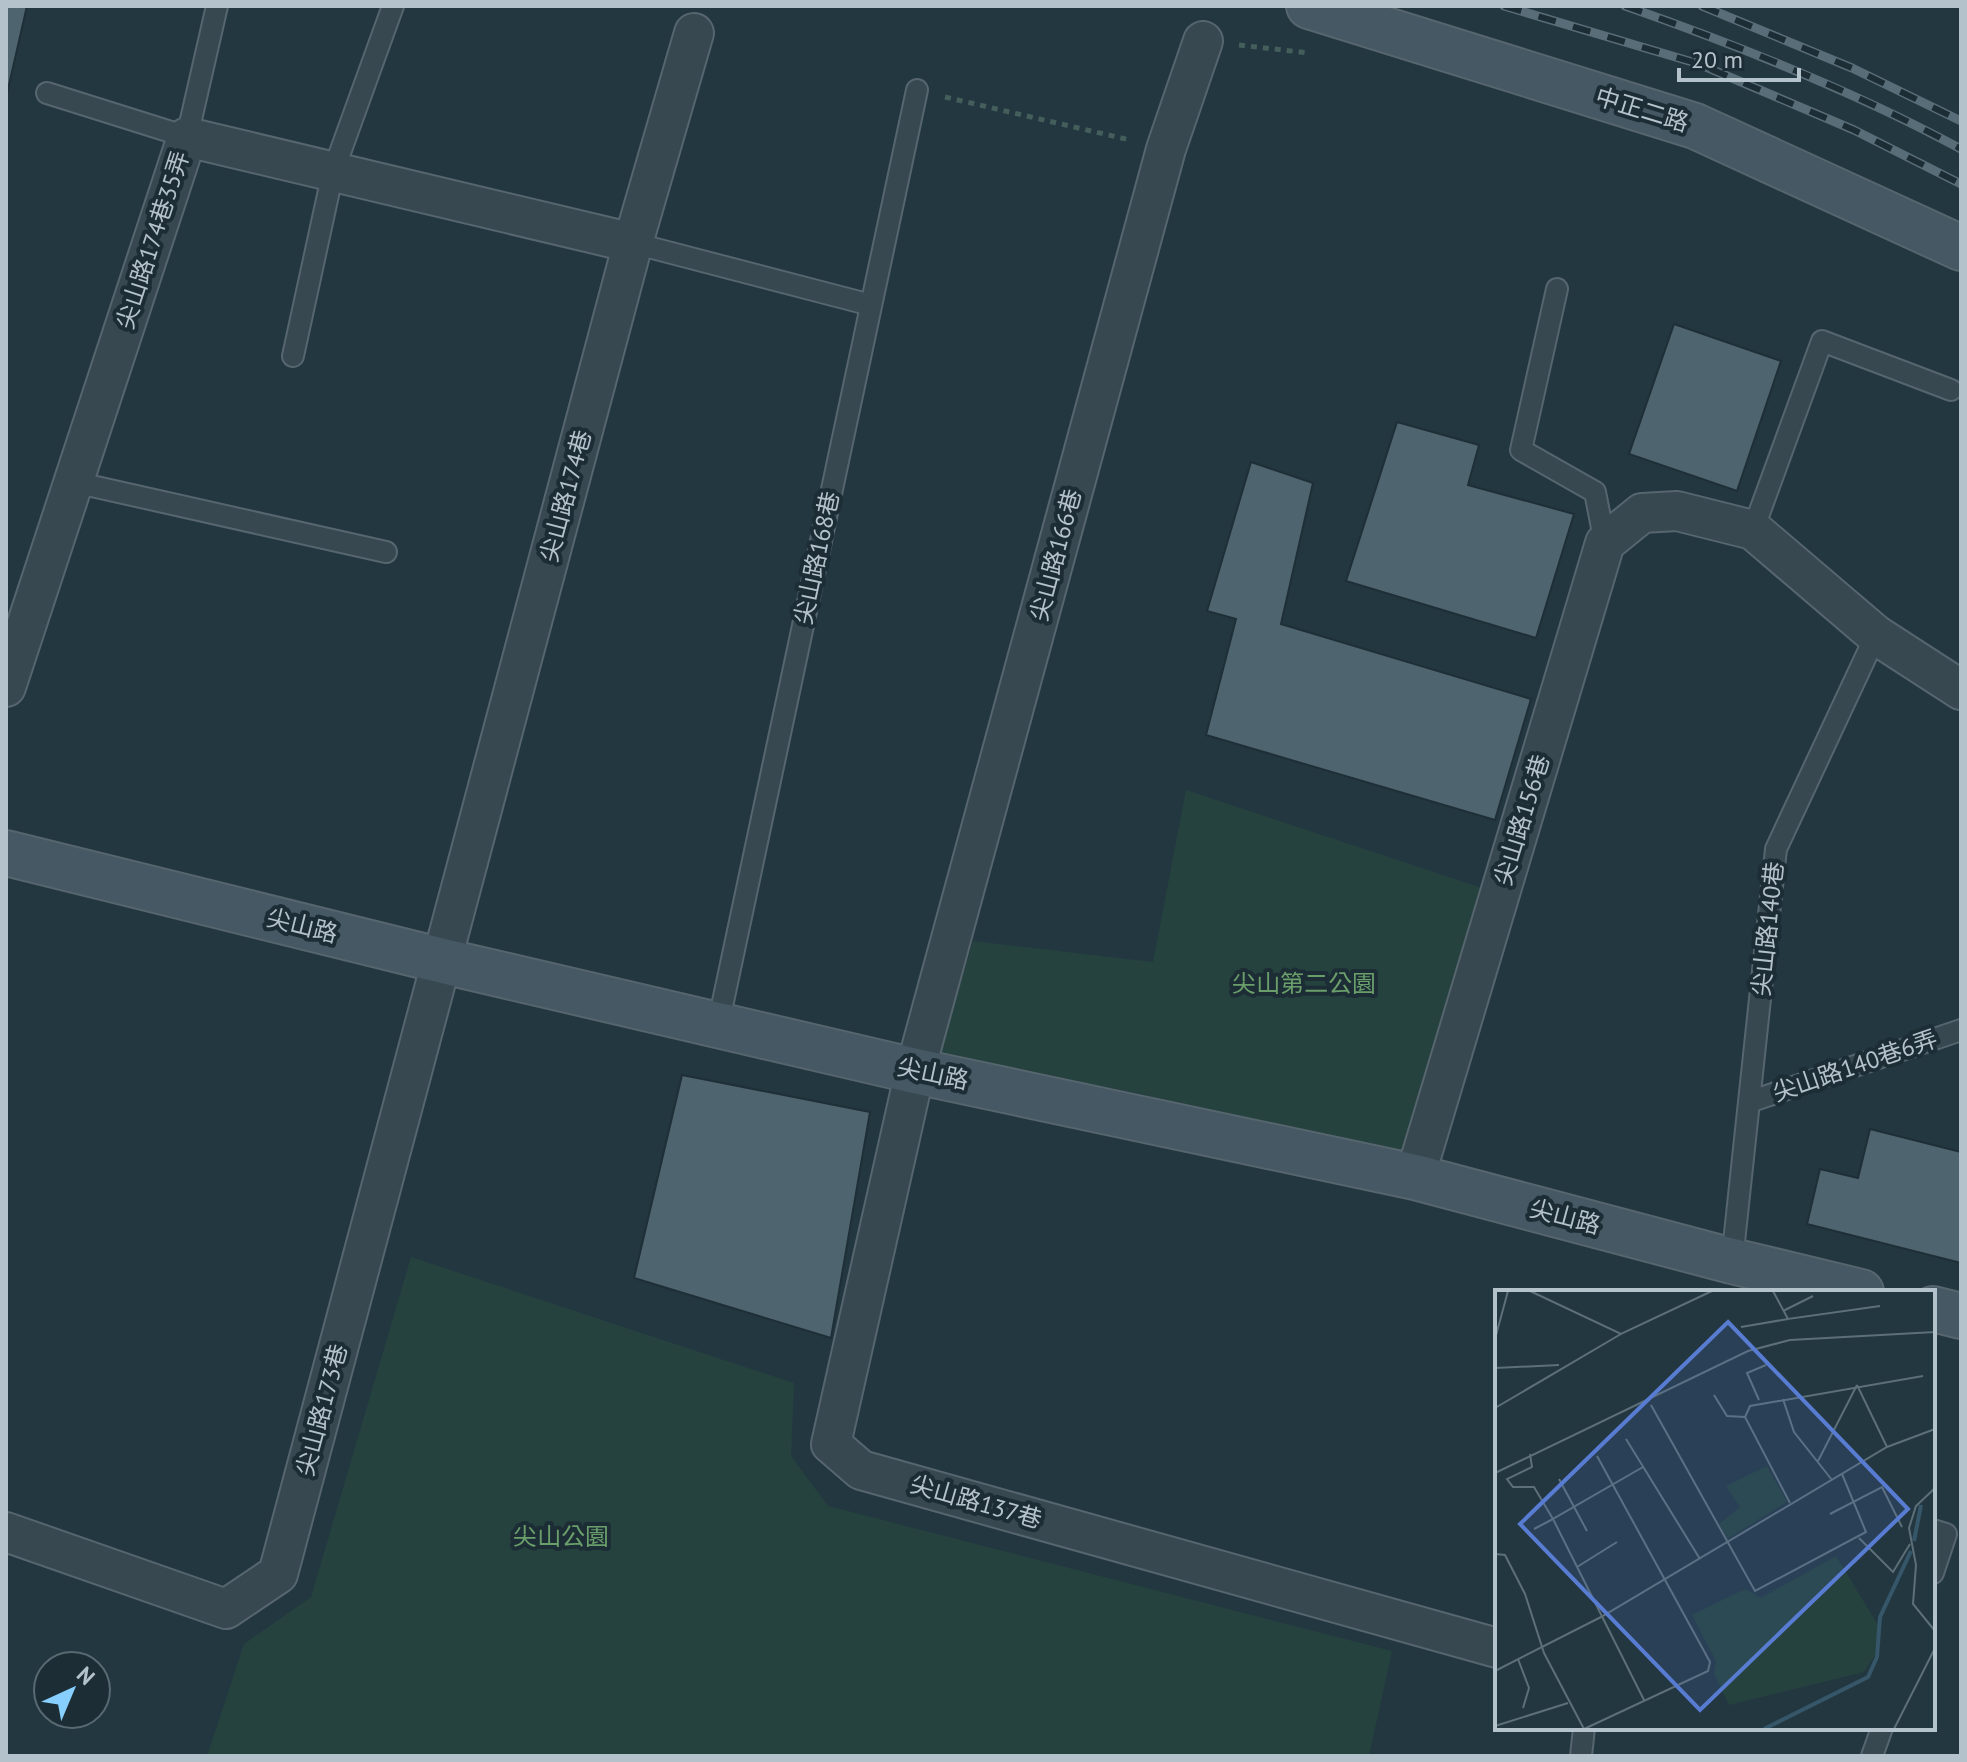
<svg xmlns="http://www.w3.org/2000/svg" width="1967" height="1762" viewBox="0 0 1967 1762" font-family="'PT Sans','Noto Sans TC',sans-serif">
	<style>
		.green { fill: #25423f }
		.building { fill: #4e646f; stroke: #1f2f38; stroke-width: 2 }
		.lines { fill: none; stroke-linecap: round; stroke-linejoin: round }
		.lane-casing { stroke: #56656e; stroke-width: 24 }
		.street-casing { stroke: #56656e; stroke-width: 42 }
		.secondary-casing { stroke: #56656e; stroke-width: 48 }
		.path { stroke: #445e5b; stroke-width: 5; stroke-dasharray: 6 6; stroke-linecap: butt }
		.lane { stroke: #384851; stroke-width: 20 }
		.street { stroke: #384851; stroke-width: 38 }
		.secondary { stroke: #455864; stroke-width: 44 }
		.rail-casing { stroke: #596d78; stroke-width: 9 }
		.rail { stroke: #1d2d36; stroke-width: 6; stroke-dasharray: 18; stroke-linecap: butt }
		.labels { text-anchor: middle; stroke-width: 8; stroke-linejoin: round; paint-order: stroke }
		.street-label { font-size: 24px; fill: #b4c2cb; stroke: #1d2d36 }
		.park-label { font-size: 24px; fill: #6a9e6a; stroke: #1d2d36 }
		.inset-river { fill: none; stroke: #365769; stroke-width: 4 }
		.inset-road { fill: none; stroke: #5d6f78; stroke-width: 2 }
		.view { fill: #597cd3; fill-opacity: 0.15; stroke: #597cd3; stroke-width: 4 }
		.inset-edge { fill: none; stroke: #b4c2cb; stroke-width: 4 }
	</style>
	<rect width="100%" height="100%" fill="#233741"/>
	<path class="green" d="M 1186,790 L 1482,888 L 1407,1160 L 1137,1093 L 939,1055 L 973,941 L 1153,962 Z
		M 411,1257 L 794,1383 L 791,1456 L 828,1506 L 1392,1651 L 1369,1756 L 207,1756 L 244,1644 L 311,1597 Z"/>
	<path class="building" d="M 6,6 L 27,6 L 6,98 Z
		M 1674,324 L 1781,361 L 1737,491 L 1629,454 Z
		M 1397,422 L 1479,445 L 1468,485 L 1574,514 L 1536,638 L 1346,581 Z
		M 1251,462 L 1313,483 L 1281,624 L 1531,699 L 1495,820 L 1206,735 L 1236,619 L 1207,611 Z
		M 682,1075 L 870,1112 L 831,1338 L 634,1278 Z
		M 1870,1129 L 1961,1152 L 1961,1263 L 1807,1224 L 1820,1169 L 1858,1178 Z"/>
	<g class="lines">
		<defs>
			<path id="lane" d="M 47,93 L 187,137 L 217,6
				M 633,243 L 871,305
				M 1557,289 L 1521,450 L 1595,492 L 1605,543
				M 293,356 L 333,172 L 393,6
				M 74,482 L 386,552
				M 1753,530 L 1822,341 L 1951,390
				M 718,1025 L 917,90
				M 1749,1102 L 1961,1030
				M 1732,1261 L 1776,849 L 1876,635
				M 1933,1530 L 1946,1534 L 1933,1573
				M 1581,1756 L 1584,1728
				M 1872,1756 L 1882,1728"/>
			<path id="street" d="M 1203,41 L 1166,149 L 915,1071 L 831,1444 L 861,1470 L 1497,1648
				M 6,687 L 187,137 L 633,243
				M 1415,1177 L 1605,543 L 1642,513 L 1677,511 L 1753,530 L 1876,635 L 1961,690
				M 6,1532 L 226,1609 L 278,1574 L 633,243 L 694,33"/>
			<path id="secondary" d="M 1309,6 L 1695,126 L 1961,248
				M 6,853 L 443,961 L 915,1071 L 1415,1177 L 1732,1261 L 1861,1292
				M 1933,1309 L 1961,1316"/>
		</defs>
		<use href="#lane" class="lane-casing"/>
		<use href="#street" class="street-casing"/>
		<use href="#secondary" class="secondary-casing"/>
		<path class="path" d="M 1239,45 L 1309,53
			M 945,97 L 1130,140"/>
		<use href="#lane" class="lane"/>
		<use href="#street" class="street"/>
		<use href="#secondary" class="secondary"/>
		<defs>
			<path id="rail" d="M 1504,6 L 1699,64 L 1854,130 L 1961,184
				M 1625,6 C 1740,46 1854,91 1961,149
				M 1702,6 L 1852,68 L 1961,121"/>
		</defs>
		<use href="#rail" class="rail-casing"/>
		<use href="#rail" class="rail"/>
	</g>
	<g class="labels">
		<g class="street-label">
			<text transform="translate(1642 110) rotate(17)" y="8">中正二路</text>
			<text transform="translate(153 240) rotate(-72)" y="8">尖山路174巷35弄</text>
			<text transform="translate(566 496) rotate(-75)" y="8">尖山路174巷</text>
			<text transform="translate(1056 555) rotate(-75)" y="8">尖山路166巷</text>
			<text transform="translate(817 558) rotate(-78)" y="8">尖山路168巷</text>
			<text transform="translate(1522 820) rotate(-73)" y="8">尖山路156巷</text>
			<text transform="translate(302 926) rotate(14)" y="8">尖山路</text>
			<text transform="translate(1768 929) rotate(-84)" y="8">尖山路140巷</text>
			<text transform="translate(1855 1066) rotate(-19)" y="8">尖山路140巷6弄</text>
			<text transform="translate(933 1074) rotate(12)" y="8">尖山路</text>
			<text transform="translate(1565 1217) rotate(15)" y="8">尖山路</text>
			<text transform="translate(322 1410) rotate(-75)" y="8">尖山路173巷</text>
			<text transform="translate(976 1502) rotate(16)" y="8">尖山路137巷</text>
		</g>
		<g class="park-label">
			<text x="1304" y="992">尖山第二公園</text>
			<text x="561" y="1545">尖山公園</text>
		</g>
	</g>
	<g transform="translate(1495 1290)">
		<rect width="440" height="440" fill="#233741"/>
		<path d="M 272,176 L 292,212 L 232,249 L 224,234 L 245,217 L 231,196 ZM 341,266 L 385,338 L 381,364 L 369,382 L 234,415 L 219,383 L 221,371 L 197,325 L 250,299 L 266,308 Z" fill="#25423f"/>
		<path class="inset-river" d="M 419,251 L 426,215M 269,439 L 373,387 L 382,367 L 385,327 L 416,261"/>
		<path class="inset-road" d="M 35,1 L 126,44 L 217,1M 278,1 L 293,29 L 385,16M 288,21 L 318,6M 246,37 L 293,29M 0,49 L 13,1M 0,78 L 64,75M 362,95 L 392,157M 219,105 L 232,126 L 250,127M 288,109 L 299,142 L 337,190M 264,110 L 252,83 L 271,75M 156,115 L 260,301 L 371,242 L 347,184M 0,118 L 126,44M 131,149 L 205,269M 35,164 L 37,177 L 12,189 L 18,197 L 39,197 L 58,229 L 39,239M 323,171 L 362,95M 148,177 L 58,229 L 149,410M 0,183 L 253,61 L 295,50 L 440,42M 64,189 L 92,241M 440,198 L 421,216 L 414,238 L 421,275 L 418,314 L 440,341M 295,213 L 250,127 L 255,116 L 428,86M 335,224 L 387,197 L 407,237M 364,248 L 398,282 L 415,254M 0,264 L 10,265 L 30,304 L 49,363 L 89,439M 82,277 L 122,252M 23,369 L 34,398 L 28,418M 0,381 L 106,327 L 392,157 L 440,139M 0,436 L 73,413M 89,439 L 213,381 L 215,372 L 102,166M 399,439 L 440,358"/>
		<path class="view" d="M 233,32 L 413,219 L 205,420 L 25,234 Z"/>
		<rect width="440" height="440" class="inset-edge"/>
	</g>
	<rect width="1967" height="1762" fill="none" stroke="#b4c2cb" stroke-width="16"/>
	<g transform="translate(72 1690) rotate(44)"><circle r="38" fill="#1d2d36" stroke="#596972" stroke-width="2"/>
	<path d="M0-6L14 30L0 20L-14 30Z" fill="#86cfff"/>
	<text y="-12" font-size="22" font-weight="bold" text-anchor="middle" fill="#b4c2cb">N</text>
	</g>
	<path d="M1679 68v12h120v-12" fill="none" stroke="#b4c2cb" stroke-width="4"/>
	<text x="1691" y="68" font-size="24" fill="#b4c2cb" stroke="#1d2d36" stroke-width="6" paint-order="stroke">20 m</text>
</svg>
